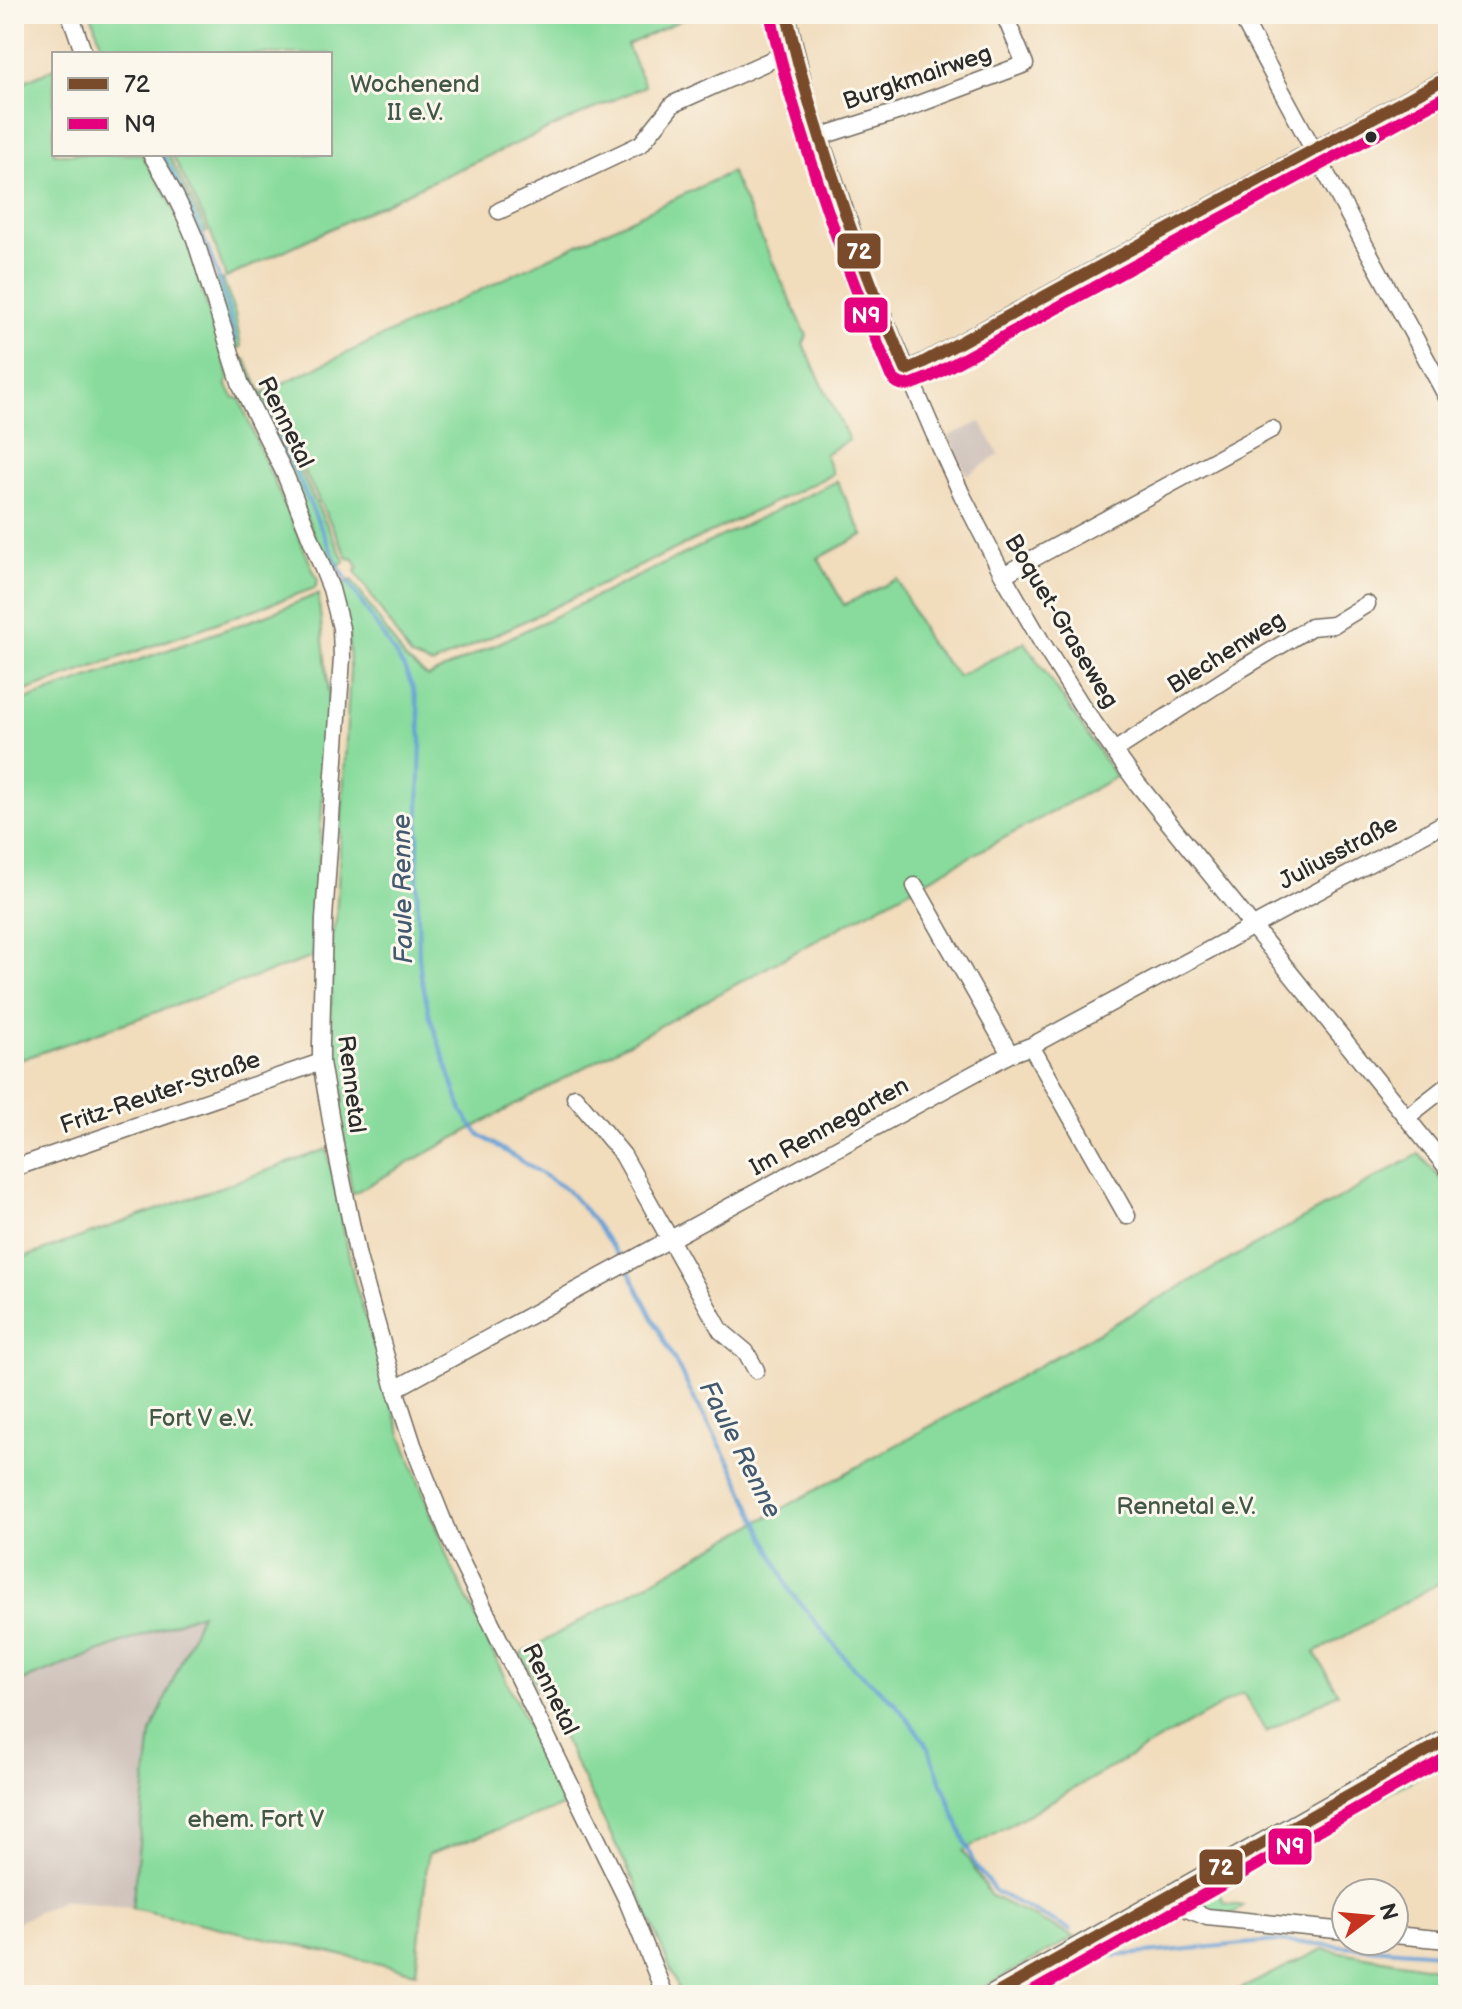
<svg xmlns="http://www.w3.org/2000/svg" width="1462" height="2009" viewBox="0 0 1462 2009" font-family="'Balsamiq Sans',sans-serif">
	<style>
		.industrial { fill: #cec1ba }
		.green { fill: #88db9c; stroke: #5a8364; stroke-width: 2 }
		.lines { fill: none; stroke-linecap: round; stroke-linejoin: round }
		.stream { stroke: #649fd4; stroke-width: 4 }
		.minor-casing { stroke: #70695e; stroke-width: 19 }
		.tertiary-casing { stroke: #70695e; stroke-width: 23 }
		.minor { stroke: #fff; stroke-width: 16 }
		.tertiary { stroke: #fff; stroke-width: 20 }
		.bus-1-casing { stroke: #fbf7ec; stroke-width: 18 }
		.bus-2-casing { stroke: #fbf7ec; stroke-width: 18 }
		.bus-1 { stroke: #7a4b2a; stroke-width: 12 }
		.bus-2 { stroke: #e5007d; stroke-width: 12 }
		.bus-dot { fill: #2b2b2b; stroke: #fbf7ec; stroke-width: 3 }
		.labels { text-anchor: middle; stroke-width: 6; stroke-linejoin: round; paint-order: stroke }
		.street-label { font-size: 24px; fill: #2b2b2b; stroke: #fbf7ec }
		.park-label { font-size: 24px; fill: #425747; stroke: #fbf7ec }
		.water-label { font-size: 26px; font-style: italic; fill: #42596f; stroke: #fbf7ec }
		.line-badge { stroke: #fbf7ec; stroke-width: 3 }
		.badge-label { font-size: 22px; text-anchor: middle; font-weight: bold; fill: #fff }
	</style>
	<rect width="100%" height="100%" fill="#fbf7ec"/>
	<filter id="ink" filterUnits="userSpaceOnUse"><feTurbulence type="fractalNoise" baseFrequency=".0125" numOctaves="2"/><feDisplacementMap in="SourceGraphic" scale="16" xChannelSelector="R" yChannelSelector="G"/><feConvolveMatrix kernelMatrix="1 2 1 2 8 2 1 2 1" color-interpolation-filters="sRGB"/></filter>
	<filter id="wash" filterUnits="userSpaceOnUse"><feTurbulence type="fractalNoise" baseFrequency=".006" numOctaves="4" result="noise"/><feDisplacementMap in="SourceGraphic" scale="32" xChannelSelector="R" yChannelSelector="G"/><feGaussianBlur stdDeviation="1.8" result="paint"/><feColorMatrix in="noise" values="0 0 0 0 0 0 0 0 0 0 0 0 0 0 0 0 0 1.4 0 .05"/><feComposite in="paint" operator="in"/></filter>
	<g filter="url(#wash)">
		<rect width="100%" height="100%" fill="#f1dcbc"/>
		<path class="industrial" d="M 981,422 L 999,455 L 967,475 L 949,436 Z
			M 201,1612 L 151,1733 L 132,1908 L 63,1900 L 14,1924 L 14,1684 Z"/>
		<path class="green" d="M 91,14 L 694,14 L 627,45 L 645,86 L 426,184 L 226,278 L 211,233 L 172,154 L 330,154 L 330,54 L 105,54 Z
			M 54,68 L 54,154 L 141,154 L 167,195 L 186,239 L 229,377 L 226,384 L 233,397 L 240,399 L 256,440 L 318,581 L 315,588 L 14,695 L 14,86 Z
			M 157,154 L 168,154 L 207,232 L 197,235 Z
			M 731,172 L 807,336 L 803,344 L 849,440 L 825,454 L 833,474 L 432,665 L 411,657 L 355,571 L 358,568 L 354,559 L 348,558 L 264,392 Z
			M 223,279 L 235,314 L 241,347 L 235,349 L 214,281 Z
			M 245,359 L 345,562 L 329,569 L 237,360 Z
			M 837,481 L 863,535 L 818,558 L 844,605 L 897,579 L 929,643 L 958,676 L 1025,642 L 1116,777 L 352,1194 L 340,1111 L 344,1091 L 337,1087 L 331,1018 L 332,934 L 336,919 L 350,669 L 348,621 L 337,586 L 352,580 L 406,660 L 428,677 Z
			M 318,594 L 329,694 L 313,957 L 14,1062 L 14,704 L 264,616 Z
			M 327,1149 L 354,1280 L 401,1434 L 448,1559 L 566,1805 L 428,1854 L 416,1972 L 132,1908 L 151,1733 L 201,1613 L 14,1684 L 14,1261 Z
			M 1419,1154 L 1448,1187 L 1448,1578 L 1315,1653 L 1338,1693 L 1266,1732 L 1243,1693 L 963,1851 L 991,1896 L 1074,1937 L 970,1995 L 681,1995 L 635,1883 L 521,1654 Z
			M 1432,1760 L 1436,1767 L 1218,1889 L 1224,1903 L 1243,1906 L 1233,1914 L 1215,1912 L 1206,1907 L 1205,1902 L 1206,1890 Z
			M 1323,1949 L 1448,1970 L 1448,1995 L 1228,1995 Z"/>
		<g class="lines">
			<path class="stream" d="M 81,14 L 94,54
				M 162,154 C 195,212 223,275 235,341
				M 242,365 L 294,469 L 339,568 L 404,668 L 413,688 L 418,708 L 421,738 L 417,877 L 419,956 L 421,976 L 430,1017 L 462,1111 L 471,1125 L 480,1135 L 567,1190 L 589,1215 L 622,1260
				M 627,1268 L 695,1400 L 734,1470 L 790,1591 L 851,1665 L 894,1702 L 926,1743 L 974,1864 L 996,1892 L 1070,1930
				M 1113,1956 L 1276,1941 L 1438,1953 L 1448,1956"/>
		</g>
	</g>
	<g filter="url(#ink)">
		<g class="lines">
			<defs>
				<path id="minor" d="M 70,14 L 84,54
					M 787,14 L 808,102 L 870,284 L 933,431 L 962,495 L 1003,575 L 1041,641 L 1084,709 L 1137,783 L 1448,1169
					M 1240,14 L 1448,399
					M 819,137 L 900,111 L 1025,64 L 1004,14
					M 151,154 C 168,181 183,209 195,239 L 241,385 L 285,474 L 331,589 L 341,628 L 342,658 L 324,919 L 321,1044 L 321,1062 L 336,1150 L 358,1257 L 395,1389 L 413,1445 L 452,1543 L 626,1898 L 665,1995
					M 499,211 L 641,144 L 673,104 L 780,56 L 795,52
					M 906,370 L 922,363 L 1448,77
					M 1003,575 L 1272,429
					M 1114,751 L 1238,671 L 1311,627 L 1333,625 L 1367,604
					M 915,886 L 1010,1054
					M 1031,1046 L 1127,1216
					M 575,1097 L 623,1155 L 721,1331 L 746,1352 L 756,1370
					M 1407,1117 L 1448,1085
					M 14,1168 L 321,1062
					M 395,1389 L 1010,1054 L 1031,1046 L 1448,821
					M 1172,1896 L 1189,1910 L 1207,1917 L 1346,1931
					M 1394,1935 L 1448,1940"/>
				<path id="tertiary" d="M 994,1995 L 1448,1739"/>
			</defs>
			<use href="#minor" class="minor-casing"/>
			<use href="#tertiary" class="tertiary-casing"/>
			<use href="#minor" class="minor"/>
			<use href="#tertiary" class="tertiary"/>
			<defs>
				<path id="bus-1" d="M 787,14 C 797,65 812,113 828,162 C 851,233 877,302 906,370 L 922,363 L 1448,77
					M 994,1995 L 1448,1739"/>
				<path id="bus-2" d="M 771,17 C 781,67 796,116 812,164 C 835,236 862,307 891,376 C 902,392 915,383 930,377 L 1448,95
					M 1027,1995 L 1448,1757"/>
			</defs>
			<use href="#bus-1" class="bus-1-casing"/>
			<use href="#bus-2" class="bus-2-casing"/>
			<use href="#bus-1" class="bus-1"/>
			<use href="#bus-2" class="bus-2"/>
		</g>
	</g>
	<circle class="bus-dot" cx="1371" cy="137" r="7"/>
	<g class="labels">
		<g class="street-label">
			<text transform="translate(917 77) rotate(-19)" y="8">Burgkmairweg</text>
			<text transform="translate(286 422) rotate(64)" y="8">Rennetal</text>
			<text transform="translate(1062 621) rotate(59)" y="8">Boquet-Graseweg</text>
			<text transform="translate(1226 652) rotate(-32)" y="8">Blechenweg</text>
			<text transform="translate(1338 852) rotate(-28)" y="8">Juliusstraße</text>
			<text transform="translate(352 1084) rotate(83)" y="8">Rennetal</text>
			<text transform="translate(160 1092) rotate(-19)" y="8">Fritz-Reuter-Straße</text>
			<text transform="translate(829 1126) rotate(-29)" y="8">Im Rennegarten</text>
			<text transform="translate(551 1689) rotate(64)" y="8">Rennetal</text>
		</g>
		<g class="park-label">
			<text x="415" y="92">Wochenend<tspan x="415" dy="28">II e.V.</tspan></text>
			<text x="201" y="1426">Fort V e.V.</text>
			<text x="1186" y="1514">Rennetal e.V.</text>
			<text x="256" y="1827">ehem. Fort V</text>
		</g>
		<g class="water-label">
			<text transform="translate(402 889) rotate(-91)" y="9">Faule Renne</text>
			<text transform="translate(741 1449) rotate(63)" y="9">Faule Renne</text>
		</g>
	</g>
	<g class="line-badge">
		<rect x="836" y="232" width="46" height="38" rx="8" fill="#7a4b2a"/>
		<rect x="843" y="296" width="46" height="38" rx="8" fill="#e5007d"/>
		<rect x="1267" y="1827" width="46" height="39" rx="8" fill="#e5007d"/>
		<rect x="1198" y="1848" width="46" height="38" rx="8" fill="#7a4b2a"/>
	</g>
	<g class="badge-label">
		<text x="859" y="259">72</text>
		<text x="866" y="323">N9</text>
		<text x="1290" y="1854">N9</text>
		<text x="1221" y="1875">72</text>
	</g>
	<rect width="1462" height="2009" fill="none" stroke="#fbf7ec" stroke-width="48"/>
	<rect x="52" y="52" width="280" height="104" fill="#fbf7ec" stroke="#a8a59f" stroke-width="2"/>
	<rect x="68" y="78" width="40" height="12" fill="#7a4b2a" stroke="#a8a59f" stroke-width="2"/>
	<text x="124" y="92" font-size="24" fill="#2b2b2b">72</text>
	<rect x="68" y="118" width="40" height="12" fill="#e5007d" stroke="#a8a59f" stroke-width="2"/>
	<text x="124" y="132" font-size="24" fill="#2b2b2b">N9</text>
	<g transform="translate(1370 1917) rotate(74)"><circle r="38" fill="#fbf7ec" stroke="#a8a59f" stroke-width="2"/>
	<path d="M0-6L14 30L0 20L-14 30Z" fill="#c8321e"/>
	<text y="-12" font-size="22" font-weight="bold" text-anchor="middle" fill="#2b2b2b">N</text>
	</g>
</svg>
